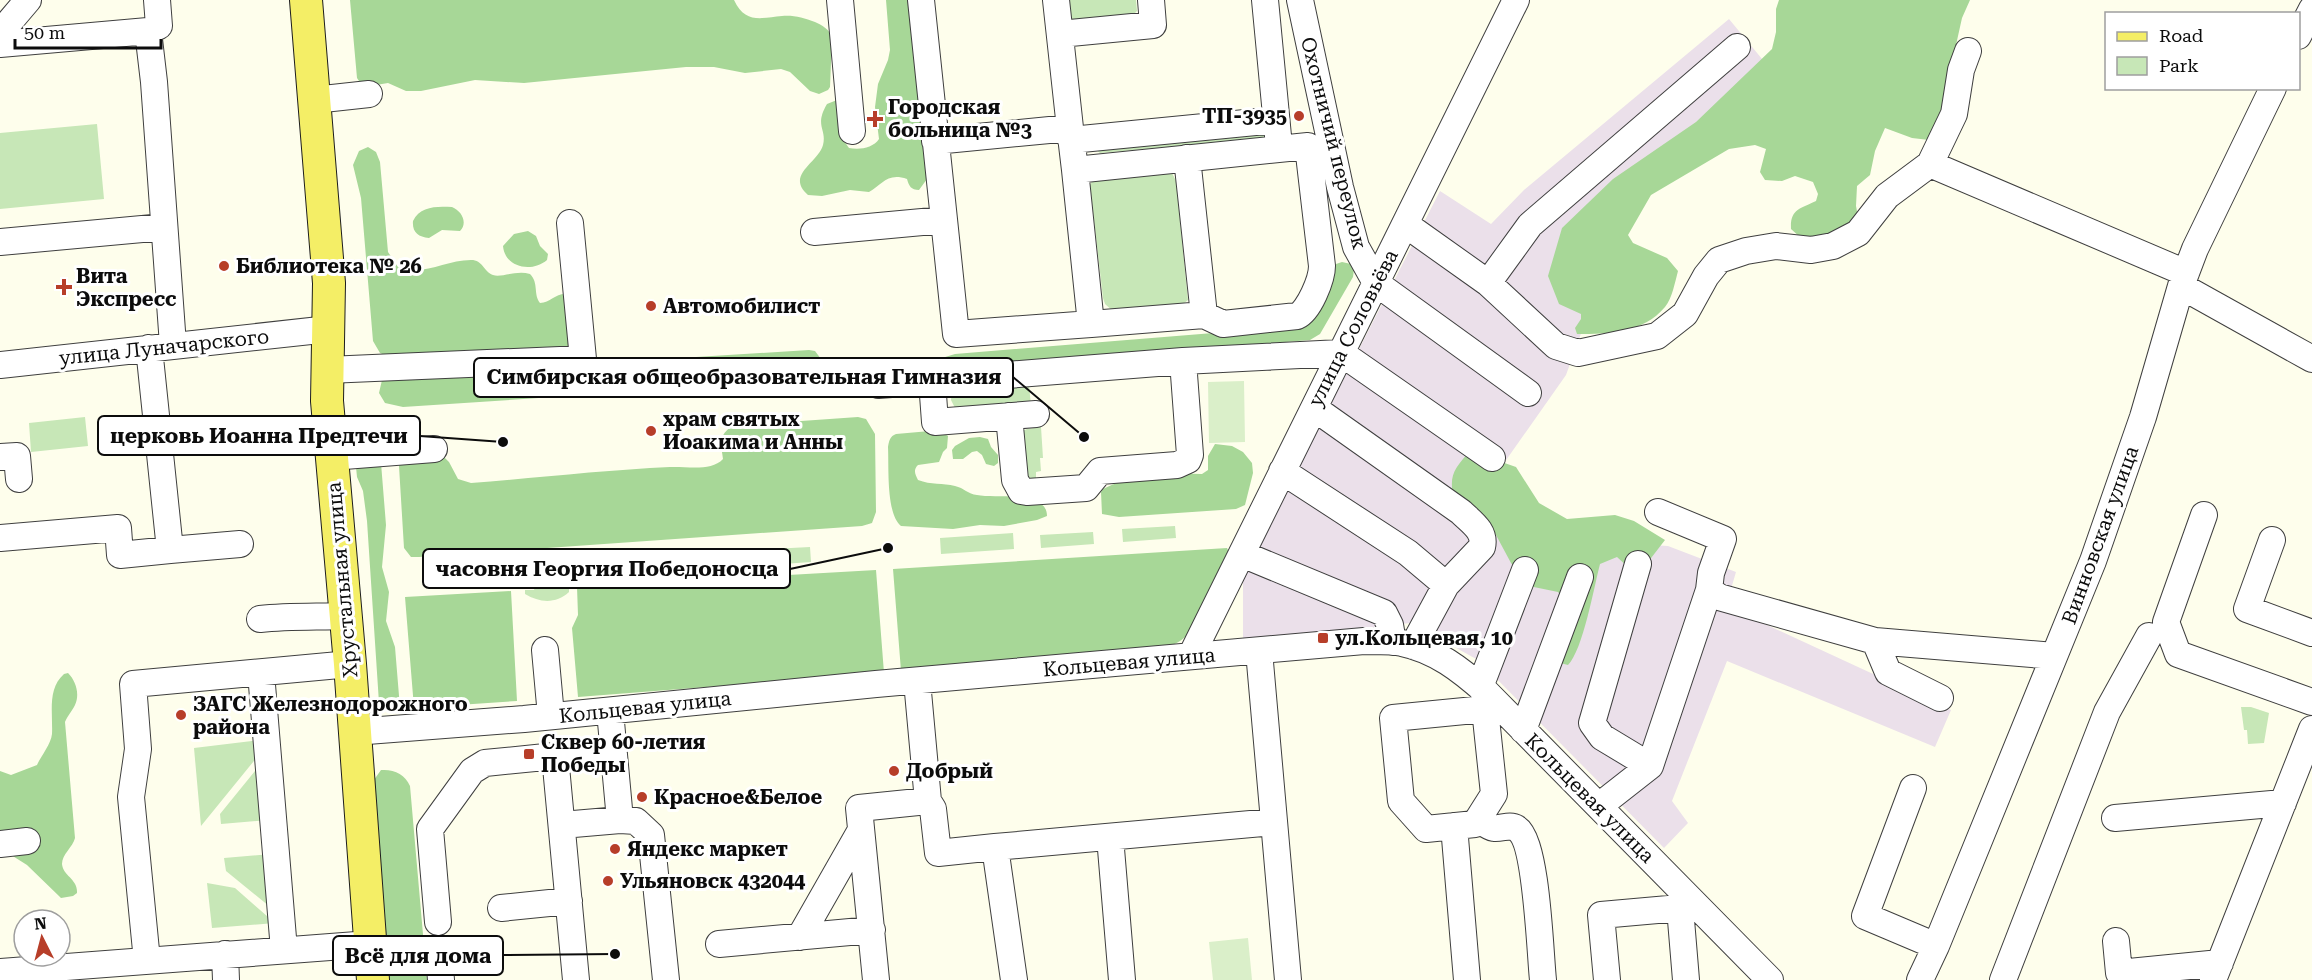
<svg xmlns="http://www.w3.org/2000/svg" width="2312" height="980" viewBox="0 0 2312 980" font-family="'Roboto Serif',serif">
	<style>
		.industrial { fill: #ebe0ea }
		.green { fill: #c7e7b7 }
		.forest { fill: #a7d797 }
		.pitch { fill: #daefc9 }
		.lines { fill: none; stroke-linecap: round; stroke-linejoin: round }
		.minor-casing { stroke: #3f3f3f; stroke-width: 28 }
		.major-casing { stroke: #1d1d1d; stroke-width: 34 }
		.minor { stroke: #fff; stroke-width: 26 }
		.major { stroke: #f4ee66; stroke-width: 32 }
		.poi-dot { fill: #b73e29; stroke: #fff; stroke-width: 2 }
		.labels { text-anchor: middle; stroke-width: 6; stroke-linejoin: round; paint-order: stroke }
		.poi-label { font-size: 20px; font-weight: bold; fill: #0c0c0c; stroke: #fff; text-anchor: start }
		.street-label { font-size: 20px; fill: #0c0c0c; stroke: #fff }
		.leader { fill: none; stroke: #0c0c0c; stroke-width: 2 }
		.callout-dot { fill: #0c0c0c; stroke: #fff; stroke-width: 2 }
		.callout { fill: #fff; stroke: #0c0c0c; stroke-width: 2 }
		.callout-label { font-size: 21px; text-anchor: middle; font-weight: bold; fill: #0c0c0c }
	</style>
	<rect width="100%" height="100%" fill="#fefeec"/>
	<path class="industrial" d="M 1729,19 L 1767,65 L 1582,230 L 1591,306 L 1566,375 L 1478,500 L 1511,537 L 1668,546 L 1736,572 L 1726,606 L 1951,710 L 1935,747 L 1727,661 L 1672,801 L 1688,823 L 1664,848 L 1478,660 L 1411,623 L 1243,641 L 1243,575 L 1440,191 L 1491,224 L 1524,190 Z"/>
	<path class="green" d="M 1067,0 L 1136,0 L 1137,11 L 1133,15 L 1074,21 L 1071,20 Z
		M 97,124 L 104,199 L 0,209 L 0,133 Z
		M 1263,129 L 1267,137 L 1264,139 L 1100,153 L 1095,149 Z
		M 1170,169 L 1176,181 L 1188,300 L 1183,304 L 1114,312 L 1105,304 L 1103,298 L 1090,185 L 1093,180 Z
		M 1028,376 L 1031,405 L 955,408 L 951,400 L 952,390 Z
		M 85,417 L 88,446 L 31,452 L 29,423 Z
		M 1041,427 L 1043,458 L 1040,458 L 1041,471 L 1036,472 L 1036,482 L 1026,479 L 1020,432 L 1027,429 Z
		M 1175,526 L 1176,538 L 1123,542 L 1122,529 Z
		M 1093,532 L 1094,544 L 1041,548 L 1040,535 Z
		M 1013,533 L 1014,549 L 941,554 L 940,538 Z
		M 810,547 L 811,562 L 755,566 L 754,550 Z
		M 560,585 L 561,588 L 569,588 L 569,592 C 556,604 540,603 525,594 L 525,590 L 534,590 L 535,587 Z
		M 2241,707 L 2251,707 L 2269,713 L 2264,743 L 2248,744 L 2247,730 L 2244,730 Z
		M 261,740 L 262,751 L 201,826 L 194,748 Z
		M 263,761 L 268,820 L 221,824 L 220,814 Z
		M 271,854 L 275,911 L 226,871 L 224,858 Z
		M 207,883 L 235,888 L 275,923 L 212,928 Z"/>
	<path class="forest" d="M 350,0 L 734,0 C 745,24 761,18 782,16 C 794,15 804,18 815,22 C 822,25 829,29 832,37 L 830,87 L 828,90 L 819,94 L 810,91 L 790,72 L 781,69 L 745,73 L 714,67 L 686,67 L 524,83 L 475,80 L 421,91 L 406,91 L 388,83 L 370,86 L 361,84 L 357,78 Z
		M 886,0 L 914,0 L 928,171 L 927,179 L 919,190 C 911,190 909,186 907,179 C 887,172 882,185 869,192 L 850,190 L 822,196 L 808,195 C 785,175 818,163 823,145 C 827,129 814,126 827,104 L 837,100 L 844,141 L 849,148 C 860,150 873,148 879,139 L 875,107 L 878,84 L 888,60 L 890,50 Z
		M 1779,0 L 1970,0 L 1962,18 L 1950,72 L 1949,108 L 1929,140 L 1912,138 L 1885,128 L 1875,151 L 1870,175 L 1857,186 L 1856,206 L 1859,222 L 1833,240 L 1801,238 L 1791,229 C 1790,209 1800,209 1816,201 L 1818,194 L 1813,182 L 1795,176 L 1782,181 L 1765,180 L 1760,172 L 1766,149 L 1755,145 L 1729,149 L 1651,195 L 1628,235 L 1633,243 L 1667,258 L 1678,271 C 1675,282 1672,299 1665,307 C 1643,333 1609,334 1577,334 L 1575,328 L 1581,319 L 1581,314 L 1559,304 L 1548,276 L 1562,228 L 1613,179 L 1696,122 L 1772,49 L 1776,32 L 1776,9 Z
		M 368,147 L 376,152 L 380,162 L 388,252 L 398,267 C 423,277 445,260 471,260 C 483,260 483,271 493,275 C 501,278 516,270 530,274 C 539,283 533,294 540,303 C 551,303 556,292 568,294 L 574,349 L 389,357 L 380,353 L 373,341 L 361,198 L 353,165 L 359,151 Z
		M 452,207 C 462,211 468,223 460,231 L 442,230 L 429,238 C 418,237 412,232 413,221 C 420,206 437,206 452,207 Z
		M 528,231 L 536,236 L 540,246 L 548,254 L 547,260 C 532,273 505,268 503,246 L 514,234 Z
		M 1342,262 L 1351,264 L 1354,269 L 1353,277 L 1320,334 L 1310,340 L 947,370 L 939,368 L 939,362 L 942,358 L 955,354 L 1299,326 L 1336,264 Z
		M 809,350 L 815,351 L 821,359 L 822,373 L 815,380 L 403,407 L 385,403 L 379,393 L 382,380 L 389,376 Z
		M 858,417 L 866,419 L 875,434 L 876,512 L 872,523 L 862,526 L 419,557 L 411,557 L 404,548 L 399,466 L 401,461 L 444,457 L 449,462 L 458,479 L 471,483 C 537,478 604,470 670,467 C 686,466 711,472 723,459 C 721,444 718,436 732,426 Z
		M 930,431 L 943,433 L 948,436 L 947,448 L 943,452 L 939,462 L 918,465 C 913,470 915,474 918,480 C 931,485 943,483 955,486 C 964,488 968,494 977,495 C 995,499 1047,489 1047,516 L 1037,520 L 1004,526 L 980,525 L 953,529 L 901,526 C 886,514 889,467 888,447 C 889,441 890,436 896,434 Z
		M 969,438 L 980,437 L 988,439 L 991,447 L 998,455 L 998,463 L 994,466 L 986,464 L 982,455 L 977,451 L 972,452 L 963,459 L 953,459 L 952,450 L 955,446 Z
		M 1215,444 L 1232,446 L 1243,452 L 1252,463 L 1253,473 L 1245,505 L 1236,509 L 1119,517 L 1102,514 L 1101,492 L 1103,489 C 1133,473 1169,473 1202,474 L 1208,470 L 1208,456 Z
		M 1470,451 L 1516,467 L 1539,503 L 1567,519 L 1615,515 L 1634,521 L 1665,540 L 1648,562 L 1629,568 L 1617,557 L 1600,564 C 1594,587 1583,650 1568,665 L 1560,663 L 1566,603 L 1558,592 L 1529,586 L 1511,563 L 1489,522 L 1473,506 L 1454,499 C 1448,475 1455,468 1470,451 Z
		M 381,463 L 386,525 L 382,567 L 389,592 L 386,621 L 395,647 L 400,708 L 397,711 L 385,710 L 379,703 L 367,521 L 363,491 L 357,477 L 356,467 Z
		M 1227,548 L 1230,554 C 1219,575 1202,618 1187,635 C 1181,642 1171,646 1162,649 L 901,671 L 893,569 Z
		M 876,570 L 884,673 L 578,697 L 572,628 L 578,615 L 577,587 Z
		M 511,591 L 517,701 L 414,708 L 405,597 Z
		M 68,673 C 76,681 80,694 75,705 C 72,711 68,715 65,722 L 75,838 C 73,847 62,854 62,864 C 63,876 78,879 77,893 L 73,896 L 61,898 L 27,865 L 0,848 L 0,771 L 11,775 L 37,765 C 41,756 51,744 52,734 C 53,713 47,689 64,674 Z
		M 381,770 C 394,769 405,774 410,786 L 427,980 L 386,980 L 371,784 Z"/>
	<path class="pitch" d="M 1244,381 L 1245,442 L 1209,443 L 1208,382 Z
		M 1248,938 L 1252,980 L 1213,980 L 1209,942 Z"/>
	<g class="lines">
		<defs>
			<path id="minor" d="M 157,0 L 159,26 L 148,31 L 154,82 L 173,345
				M 840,0 L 852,131
				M 921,0 L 956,334 L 1091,324 L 1075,170
				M 1056,0 L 1070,128
				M 1265,0 L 1278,136
				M 1300,0 L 1340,187 L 1356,247 L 1376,283 L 1528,393
				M 0,33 L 28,0
				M 1060,34 L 1153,25 L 1151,0
				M 2298,36 L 2312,9
				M 0,44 L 148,31
				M 314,100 L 369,94
				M 1071,140 L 1276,120
				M 935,141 L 1070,128 L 1075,170 L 1308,146 L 1322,266 C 1322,279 1309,311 1297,316 L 1223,324 L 1204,315
				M 1930,164 L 2186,273
				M 1405,224 L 1488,283 L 1556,346 L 1578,353 L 1657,336 L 1685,314 L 1706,276 L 1719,260 L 1746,251 L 1776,246 L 1811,250 L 1833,246 L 1858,233 L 1887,196 L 1930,164 L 1954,114 L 1961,70 L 1968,51
				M 814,232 L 944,220
				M 0,242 L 164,227
				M 1488,283 L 1530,225 L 1737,47
				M 2181,286 L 2312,359
				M 1091,324 L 1204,315 L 1187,158
				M 149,348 L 170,550 L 240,544
				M 0,365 L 329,329
				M 327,370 L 583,359 L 570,223
				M 932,381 L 1183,361
				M 878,385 L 932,381 L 935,422 L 1036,414
				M 1314,408 L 1461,512 C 1471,522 1486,531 1482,547 L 1446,585
				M 1009,416 L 1015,480 L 1021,491 L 1027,492 L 1086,488 L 1100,471 L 1177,465 L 1188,460 L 1190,455 L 1183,361 L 1341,353 L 1492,458
				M 0,457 L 17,456 L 19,479
				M 331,457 L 434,449
				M 1282,471 L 1408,553 L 1446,585 L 1413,646
				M 1658,512 L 1723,539 L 1711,573 L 1709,590 L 1719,597 L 1875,641 L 2054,656
				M 2204,515 L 2166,622 L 2178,654 L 2312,702
				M 0,538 L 118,528 L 120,555 L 170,550
				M 2272,540 L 2247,609 L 2312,633
				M 1242,554 L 1384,613 L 1390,625 L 1393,642
				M 1638,564 L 1592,723 L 1602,737 L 1650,766
				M 260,619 C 288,616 316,617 345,616
				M 1875,641 L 1888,672 L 1940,698
				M 545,650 L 551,716
				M 1259,651 L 1288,980
				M 1191,656 L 1516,0
				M 261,673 L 284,950
				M 917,681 L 928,801 L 933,809 L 938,853 L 995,847 L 1014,980
				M 1480,687 L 1525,570
				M 1485,709 L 1393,718 L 1401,801 L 1426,829 L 1475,824 L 1494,794 L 1485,709 L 1494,701
				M 610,711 L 620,820
				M 1523,730 L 1580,577
				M 354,732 L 524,719 L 876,684 L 1364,641 C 1376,642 1390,640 1402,643 C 1436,650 1461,670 1486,692 L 1770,980
				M 1913,788 L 1865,916 L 1936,946
				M 1599,806 L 1650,766 L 1709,590
				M 2115,818 L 2283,803
				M 1478,819 C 1483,822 1488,827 1494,828 C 1501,829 1510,824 1516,828 C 1537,840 1540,953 1543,980
				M 562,825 L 620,820 L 636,821 L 651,835 L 666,980
				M 1454,826 L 1467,980
				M 1110,837 L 1122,980
				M 0,844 L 27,841
				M 995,847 L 1273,822
				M 501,908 L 569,901
				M 1680,908 L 1686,980
				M 438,922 L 430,829 L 472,771 L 485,763 L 555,756
				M 800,937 L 861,830
				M 2116,941 L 2119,973 L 2220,963
				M 719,944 L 872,930
				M 225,954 L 226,980
				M 439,955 L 441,980
				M 147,961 L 131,797 L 138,749 L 133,684 L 350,664
				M 0,972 L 370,944
				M 576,980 L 555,756 L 614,751
				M 876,980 L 859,808 L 928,801
				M 1607,980 L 1601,915 L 1680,908 L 1691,900
				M 1920,980 L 1936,946 L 2093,561 L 2143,417 L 2181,286 L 2195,249 L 2273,88
				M 2003,980 L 2107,712 L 2149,636
				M 2213,980 L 2312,729"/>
			<path id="major" d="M 306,0 L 329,283 L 327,401 L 350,664 L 373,980"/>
		</defs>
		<use href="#minor" class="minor-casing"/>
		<use href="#major" class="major-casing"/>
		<use href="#minor" class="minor"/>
		<use href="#major" class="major"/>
	</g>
	<g class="poi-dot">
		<circle cx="1299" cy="116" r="6"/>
		<path d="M872 110h6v6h6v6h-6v6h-6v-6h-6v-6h6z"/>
		<circle cx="224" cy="266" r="6"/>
		<path d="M61 278h6v6h6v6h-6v6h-6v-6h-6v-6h6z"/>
		<circle cx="651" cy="306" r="6"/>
		<circle cx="651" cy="431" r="6"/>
		<rect x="1317" y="632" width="12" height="12" rx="3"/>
		<circle cx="181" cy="715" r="6"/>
		<rect x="523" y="748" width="12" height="12" rx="3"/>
		<circle cx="894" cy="771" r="6"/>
		<circle cx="642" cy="797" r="6"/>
		<circle cx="615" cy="849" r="6"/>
		<circle cx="608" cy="881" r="6"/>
	</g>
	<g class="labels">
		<g class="poi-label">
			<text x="888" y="114">Городская<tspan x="888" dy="23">больница №3</tspan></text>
			<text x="1287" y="123" text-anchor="end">ТП-3935</text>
			<text x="236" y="273">Библиотека № 26</text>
			<text x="76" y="283">Вита<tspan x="76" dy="23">Экспресс</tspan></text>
			<text x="663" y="313">Автомобилист</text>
			<text x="663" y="426">храм святых<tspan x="663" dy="23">Иоакима и Анны</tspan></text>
			<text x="1335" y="645">ул.Кольцевая, 10</text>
			<text x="193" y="711">ЗАГС Железнодорожного<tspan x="193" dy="23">района</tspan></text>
			<text x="541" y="749">Сквер 60-летия<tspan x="541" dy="23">Победы</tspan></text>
			<text x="906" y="778">Добрый</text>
			<text x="654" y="804">Красное&amp;Белое</text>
			<text x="627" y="856">Яндекс маркет</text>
			<text x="620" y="888">Ульяновск 432044</text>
		</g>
		<g class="street-label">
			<text transform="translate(1334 143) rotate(76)" y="7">Охотничий переулок</text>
			<text transform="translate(1353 328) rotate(-63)" y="7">улица Соловьёва</text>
			<text transform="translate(164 347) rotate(-6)" y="7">улица Луначарского</text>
			<text transform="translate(2100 535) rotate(-70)" y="7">Винновская улица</text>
			<text transform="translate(342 580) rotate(-95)" y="7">Хрустальная улица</text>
			<text transform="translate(1129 662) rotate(-5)" y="7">Кольцевая улица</text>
			<text transform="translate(645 707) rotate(-6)" y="7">Кольцевая улица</text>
			<text transform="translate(1590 798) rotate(45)" y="7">Кольцевая улица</text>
		</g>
	</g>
	<path class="leader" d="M1084 437L1013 377M503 442L420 436M888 548L790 569M615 954L503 955"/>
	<g class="callout-dot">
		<circle cx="1084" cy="437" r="6"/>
		<circle cx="503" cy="442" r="6"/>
		<circle cx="888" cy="548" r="6"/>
		<circle cx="615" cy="954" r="6"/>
	</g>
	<g class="callout">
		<rect x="474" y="358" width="539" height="39" rx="6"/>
		<rect x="98" y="416" width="322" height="39" rx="6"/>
		<rect x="423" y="549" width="367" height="39" rx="6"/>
		<rect x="333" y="936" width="170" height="39" rx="6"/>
	</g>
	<g class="callout-label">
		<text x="744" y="384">Симбирская общеобразовательная Гимназия</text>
		<text x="259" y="443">церковь Иоанна Предтечи</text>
		<text x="607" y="576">часовня Георгия Победоносца</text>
		<text x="418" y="963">Всё для дома</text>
	</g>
	<rect x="2105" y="12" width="195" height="78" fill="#ffffff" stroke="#9e9e9e" stroke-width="1.5"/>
	<rect x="2117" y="32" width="30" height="9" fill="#f4ee66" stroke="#9e9e9e" stroke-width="1.5"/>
	<text x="2159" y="42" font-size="18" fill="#0c0c0c">Road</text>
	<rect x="2117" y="57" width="30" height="18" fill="#c7e7b7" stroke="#9e9e9e" stroke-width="1.5"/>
	<text x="2159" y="72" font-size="18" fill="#0c0c0c">Park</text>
	<g transform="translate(42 938) rotate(354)"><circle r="28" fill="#ffffff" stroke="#9e9e9e" stroke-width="1.5"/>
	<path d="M0-4.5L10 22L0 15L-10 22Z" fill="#b73e29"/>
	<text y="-9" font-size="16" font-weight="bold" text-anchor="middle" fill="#0c0c0c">N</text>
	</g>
	<path d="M15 39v9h146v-9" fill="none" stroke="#0c0c0c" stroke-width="3"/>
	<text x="24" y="39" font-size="18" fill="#0c0c0c" stroke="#ffffff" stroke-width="4.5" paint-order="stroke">50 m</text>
</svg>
